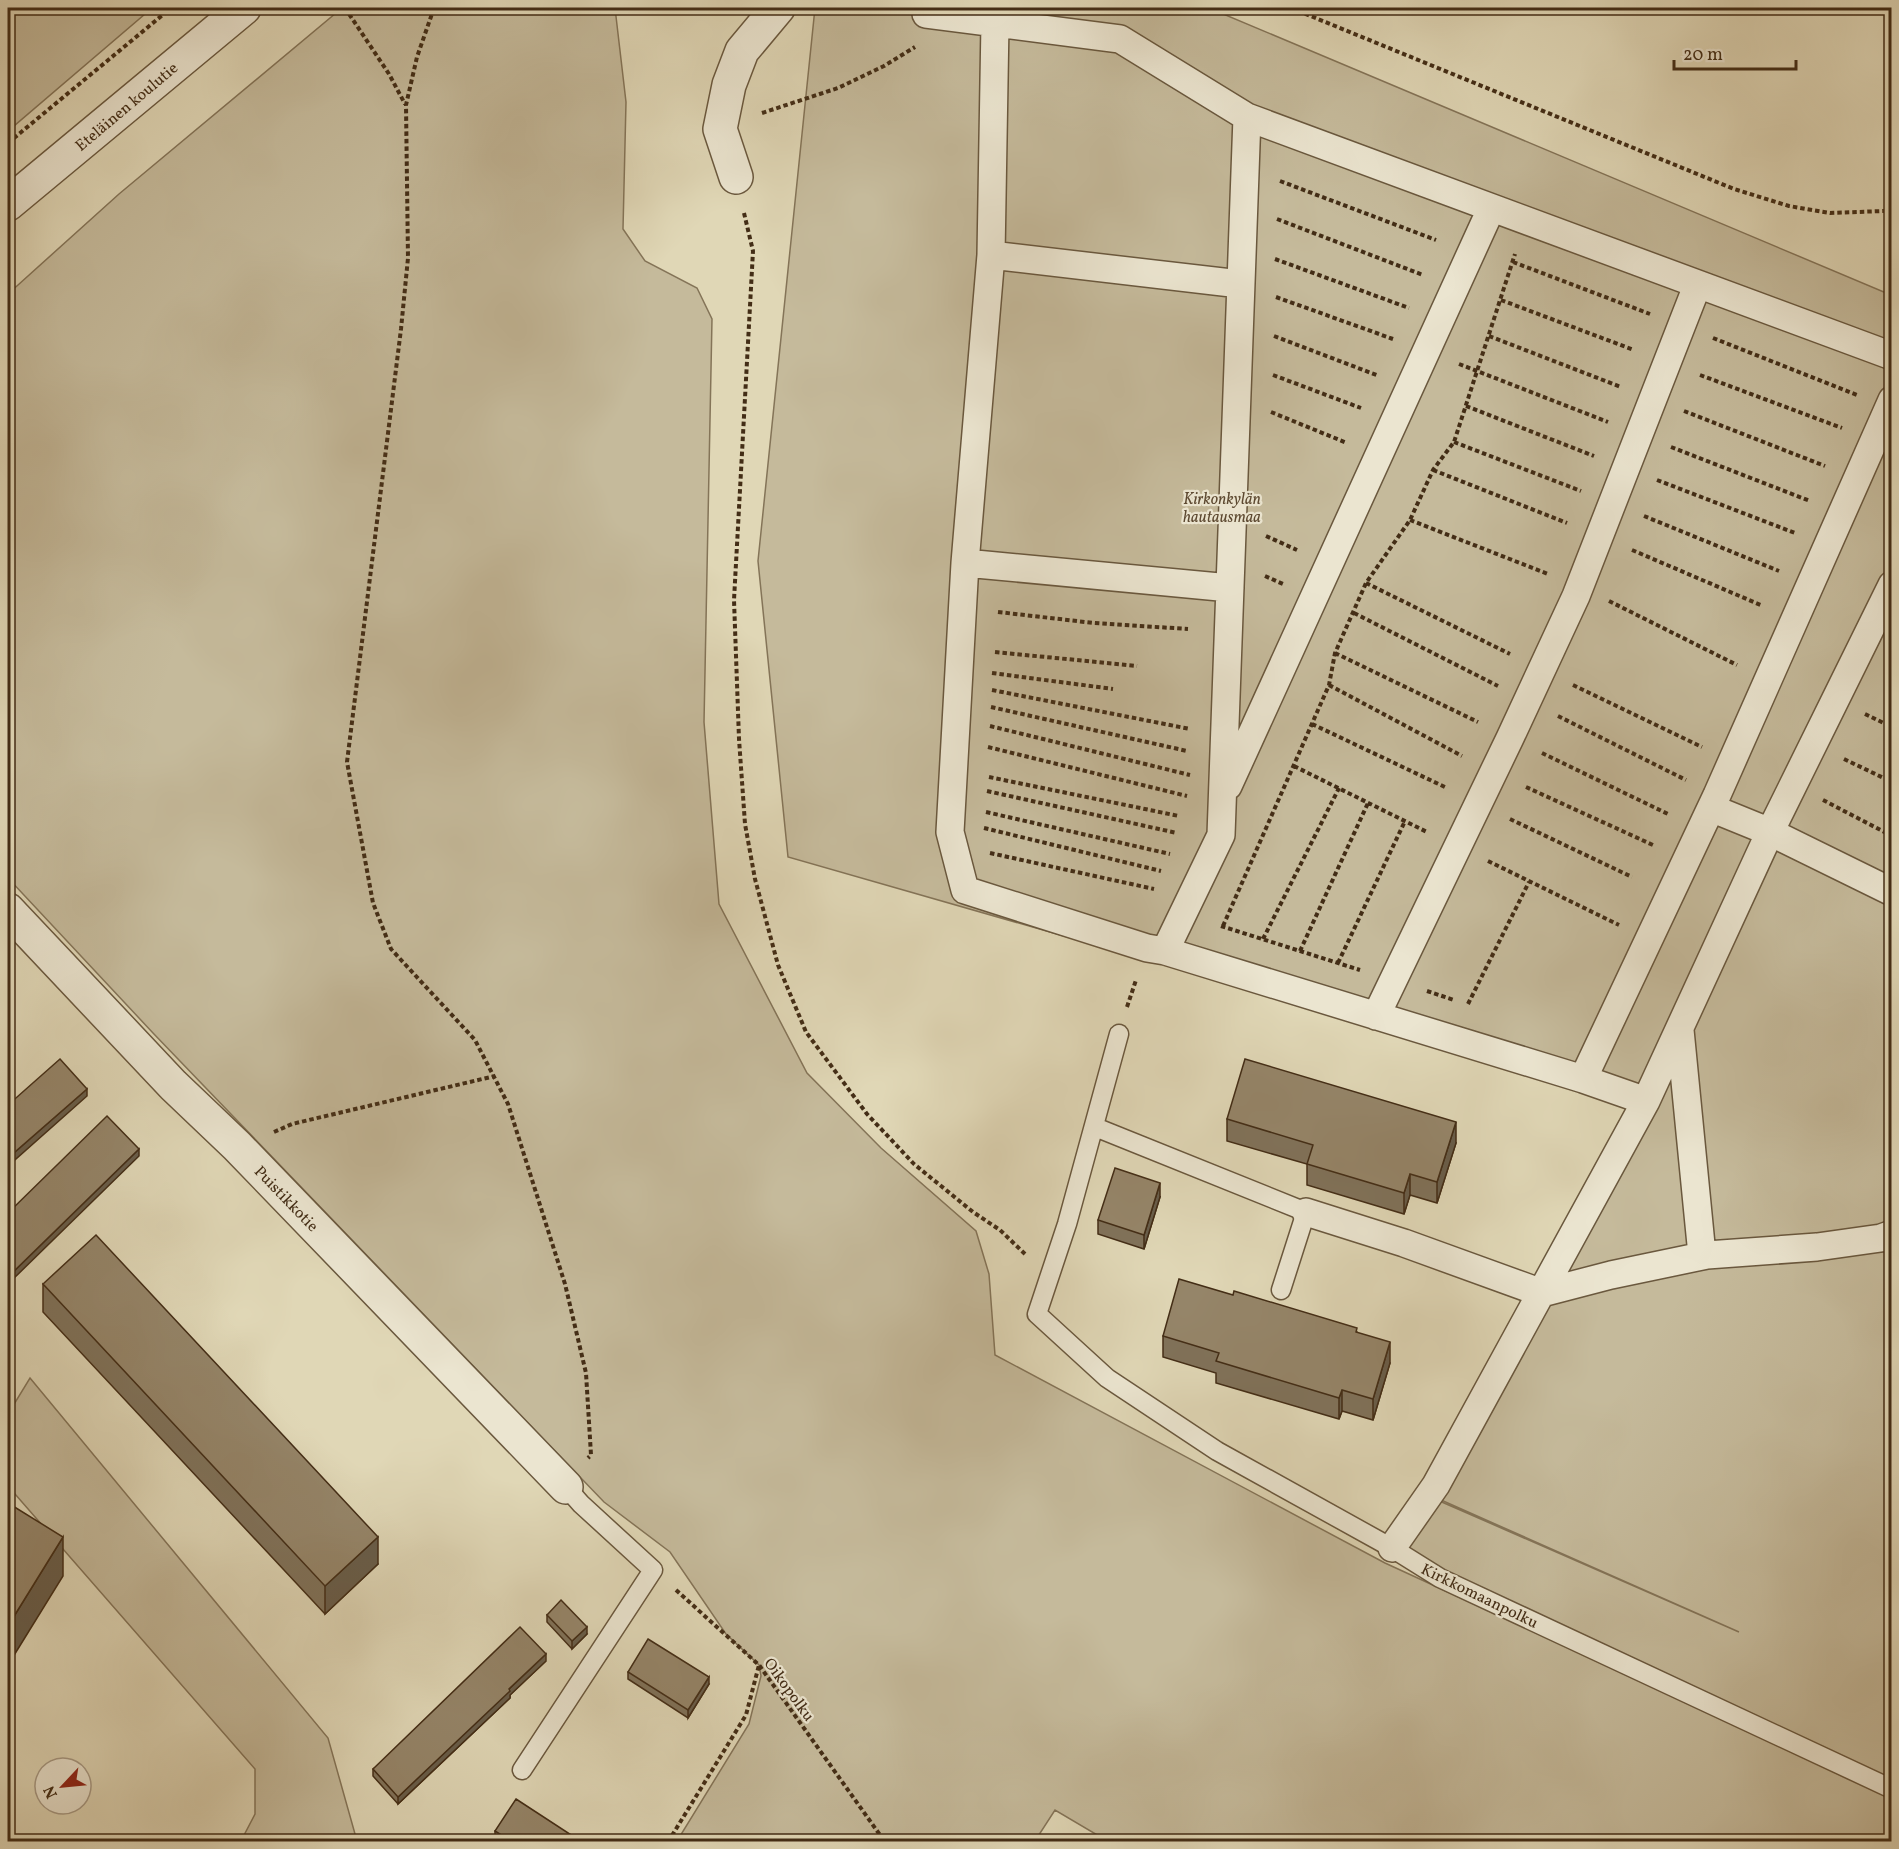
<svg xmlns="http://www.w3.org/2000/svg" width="1899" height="1849" viewBox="0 0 1899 1849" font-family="Vollkorn,serif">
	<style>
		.green { fill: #c5ba9b; stroke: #847458; stroke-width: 1.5 }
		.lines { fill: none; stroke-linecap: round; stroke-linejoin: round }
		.service-casing { stroke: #6a583e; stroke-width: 21 }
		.pedestrian-casing { stroke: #6a583e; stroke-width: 30 }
		.minor-casing { stroke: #6a583e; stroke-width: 36 }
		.path { stroke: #432d16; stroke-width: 4; stroke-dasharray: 4.5 3; stroke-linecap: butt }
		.service { stroke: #ebe5d0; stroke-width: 18 }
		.pedestrian { stroke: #ebe5d0; stroke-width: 27 }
		.minor { stroke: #ebe5d0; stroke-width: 33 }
		.wall { fill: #80725a; stroke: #432d16; stroke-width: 1.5 }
		.shaded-wall { fill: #685d4a; stroke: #432d16; stroke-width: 1.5 }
		.building { fill: #958569; stroke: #432d16; stroke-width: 1.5 }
		.labels { text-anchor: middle; stroke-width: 4.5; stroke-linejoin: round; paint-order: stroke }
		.street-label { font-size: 16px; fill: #432d16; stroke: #ebe5d0 }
		.park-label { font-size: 16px; font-style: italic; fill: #5d4931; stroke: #ebe5d0 }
	</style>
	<rect width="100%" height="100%" fill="#e0d7b6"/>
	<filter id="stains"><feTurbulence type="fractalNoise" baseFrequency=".00333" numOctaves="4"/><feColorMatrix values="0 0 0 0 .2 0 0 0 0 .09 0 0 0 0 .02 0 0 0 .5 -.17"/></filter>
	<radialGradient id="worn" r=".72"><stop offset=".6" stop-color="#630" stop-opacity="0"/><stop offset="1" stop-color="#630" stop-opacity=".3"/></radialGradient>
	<path class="green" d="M 8,8 L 152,8 L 8,131 Z
		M 342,8 L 615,8 L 626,102 L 623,229 L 645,261 L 697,288 L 712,319 L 704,722 L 719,904 L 807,1073 L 881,1148 L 976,1231 L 989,1274 L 995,1355 L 1385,1563 L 1891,1796 L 1891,1841 L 1109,1842 L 1055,1810 L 1035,1841 L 677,1841 L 749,1724 L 761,1676 L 759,1665 L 726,1634 L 670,1552 L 604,1502 L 153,1033 L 8,878 L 8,294 L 119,194 Z
		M 815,8 L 1209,8 L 1891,295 L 1891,1789 L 1392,1548 L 1428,1496 L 1739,1632 L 1432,1496 L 1633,1099 L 788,857 L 758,561 Z
		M 30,1378 L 328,1738 L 357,1841 L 241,1841 L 255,1814 L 255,1769 L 8,1486 L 8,1414 Z"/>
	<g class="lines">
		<defs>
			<path id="service" d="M 1119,1034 L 1067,1224 L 1037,1314 L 1107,1378 L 1217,1451 L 1392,1548 L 1440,1578 L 1892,1789
				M 1095,1127 L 1306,1212 L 1281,1290
				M 522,1770 L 653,1570 L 581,1504 L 566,1487"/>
			<path id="pedestrian" d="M 926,14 L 1120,39 L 1247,117 L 1892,356
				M 995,23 L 991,255 L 965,563 L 950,832 L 965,890 L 1147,948 L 1165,951 L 1583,1079 L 1646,1101
				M 991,255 L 1240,284
				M 965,563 L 1230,588
				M 1228,786 L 1491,209
				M 1711,808 L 1770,832 L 1892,892
				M 1165,951 L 1221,835 L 1247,117
				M 1376,1016 L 1510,738 L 1576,596 L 1697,286
				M 1680,1030 L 1702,1255
				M 1583,1079 L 1717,795 L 1892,400
				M 1306,1212 L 1404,1243 L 1542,1293 L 1611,1275 L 1707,1255 L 1817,1247 L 1881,1238 L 1892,1234
				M 1392,1548 L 1436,1485 L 1646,1101 L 1770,832 L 1892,585"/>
			<path id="minor" d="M 736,177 L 720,129 L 729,85 L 742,51 L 778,8
				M 8,204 L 244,8
				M 8,910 L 173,1085 L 237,1146 L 566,1487"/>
		</defs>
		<use href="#service" class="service-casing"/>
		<use href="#pedestrian" class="pedestrian-casing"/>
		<use href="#minor" class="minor-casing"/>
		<path class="path" d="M 345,8 L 389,74 L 405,104
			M 434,8 L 417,57 L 406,105 L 408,258 L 401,329 L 347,762 L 373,903 L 391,949 L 475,1040 L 508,1104 L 565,1284 L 586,1373 L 591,1455 L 588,1458
			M 1291,8 L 1734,189 L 1789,206 L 1830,213 L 1884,211 L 1892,208
			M 762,113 L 838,88 L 884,66 L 915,47
			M 8,143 L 171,8
			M 1280,181 L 1436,240
			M 744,213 L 753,251 L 734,600 L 739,739 L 745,824 L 755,879 L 778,965 L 806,1032 L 867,1114 L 914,1164 L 973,1212 L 1000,1230 L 1025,1254
			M 1277,219 L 1423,275
			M 1275,259 L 1409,308
			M 1513,262 L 1650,314
			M 1276,297 L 1393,339
			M 1501,300 L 1634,350
			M 1274,336 L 1379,376
			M 1489,336 L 1621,387
			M 1713,338 L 1857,395
			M 1459,364 L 1608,422
			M 1273,375 L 1361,408
			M 1700,375 L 1842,428
			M 1466,406 L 1594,456
			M 1684,411 L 1825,466
			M 1271,412 L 1347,443
			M 1454,442 L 1581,491
			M 1671,447 L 1810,501
			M 1433,470 L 1567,523
			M 1657,480 L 1795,533
			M 1644,516 L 1779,571
			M 1410,520 L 1548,574
			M 1266,536 L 1297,550
			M 1632,550 L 1763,606
			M 1265,576 L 1283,584
			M 1366,583 L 1510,654
			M 1609,601 L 1737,665
			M 998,612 L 1094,623 L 1188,629
			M 1354,613 L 1498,686
			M 995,652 L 1137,666
			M 1335,653 L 1478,722
			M 992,673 L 1113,689
			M 1329,685 L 1462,756
			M 1573,685 L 1702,747
			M 992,690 L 1190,729
			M 991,707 L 1187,751
			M 1865,714 L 1892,727
			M 1558,716 L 1686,780
			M 1312,724 L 1447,788
			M 990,726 L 1190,775
			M 988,747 L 1187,796
			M 1542,753 L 1670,815
			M 1844,759 L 1892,782
			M 1294,766 L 1427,832
			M 989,777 L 1179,816
			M 1526,787 L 1655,846
			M 987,791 L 1177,833
			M 1823,800 L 1892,836
			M 986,812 L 1170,854
			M 1510,819 L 1632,877
			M 984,828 L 1161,871
			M 990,853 L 1154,889
			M 1488,861 L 1619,925
			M 1221,926 L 1360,970
			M 1223,926 L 1329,685 L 1335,653 L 1366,583 L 1410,520 L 1433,470 L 1454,442 L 1515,254
			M 1263,939 L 1339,788
			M 1300,951 L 1368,803
			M 1338,963 L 1405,821
			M 1427,991 L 1454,1000
			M 1468,1004 L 1529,882
			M 1127,1007 L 1136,980
			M 274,1132 L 292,1124 L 495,1076
			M 676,1590 L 759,1665 L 885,1842
			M 668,1842 L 746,1715 L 759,1665"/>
		<use href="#service" class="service"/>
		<use href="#pedestrian" class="pedestrian"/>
		<use href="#minor" class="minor"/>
	</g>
	<path class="wall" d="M 1227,1119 L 1456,1143 L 1437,1203 L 1410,1195 L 1404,1214 L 1307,1185 L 1307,1164 L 1227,1141 Z
		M 1160,1197 L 1144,1249 L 1098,1234 L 1098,1220 Z
		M 43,1284 L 378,1564 L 325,1614 L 43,1312 Z
		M 1357,1332 L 1390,1363 L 1373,1420 L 1342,1411 L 1339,1419 L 1216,1383 L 1216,1373 L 1163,1357 L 1163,1336 Z
		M 547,1615 L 587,1634 L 572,1649 L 547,1622 Z
		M 546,1661 L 510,1695 L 510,1698 L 398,1804 L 373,1776 L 373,1769 Z
		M 628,1672 L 709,1684 L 688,1718 L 628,1679 Z
		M 495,1831 L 582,1842 L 500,1842 L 495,1838 Z"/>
	<path class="shaded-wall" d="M 87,1089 L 87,1096 L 8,1166 L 8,1158 Z
		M 1456,1122 L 1456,1143 L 1437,1203 L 1437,1182 Z
		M 139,1149 L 139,1156 L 8,1284 L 8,1277 Z
		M 1410,1174 L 1410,1195 L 1404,1214 L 1404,1193 Z
		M 1160,1183 L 1160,1197 L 1144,1249 L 1144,1235 Z
		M 1390,1342 L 1390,1363 L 1373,1420 L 1373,1399 Z
		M 1342,1390 L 1342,1411 L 1339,1419 L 1339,1398 Z
		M 63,1537 L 63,1576 L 8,1665 L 8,1626 Z
		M 378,1537 L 378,1564 L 325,1614 L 325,1586 Z
		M 587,1627 L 587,1634 L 572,1649 L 572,1641 Z
		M 546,1654 L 546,1661 L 510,1695 L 510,1698 L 398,1804 L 398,1797 L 509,1689 Z
		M 709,1677 L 709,1684 L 688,1718 L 688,1710 Z"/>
	<path class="building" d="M 60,1059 L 87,1089 L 8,1158 L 8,1105 Z
		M 1245,1059 L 1456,1122 L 1437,1182 L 1410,1174 L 1404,1193 L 1307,1164 L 1313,1145 L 1227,1119 Z
		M 107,1116 L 139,1149 L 8,1277 L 8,1213 Z
		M 1115,1168 L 1160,1183 L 1144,1235 L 1098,1220 Z
		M 96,1235 L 378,1537 L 325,1586 L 43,1284 Z
		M 1179,1279 L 1233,1295 L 1234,1291 L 1357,1328 L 1356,1332 L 1390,1342 L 1373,1399 L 1342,1390 L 1339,1398 L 1216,1361 L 1219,1353 L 1163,1336 Z
		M 8,1503 L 63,1537 L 8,1626 Z
		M 561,1600 L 587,1627 L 572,1641 L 547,1615 Z
		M 520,1627 L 546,1654 L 509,1689 L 510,1691 L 398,1797 L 373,1769 Z
		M 648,1639 L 709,1677 L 688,1710 L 628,1672 Z
		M 516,1799 L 582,1842 L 512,1842 L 495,1831 Z"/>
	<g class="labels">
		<g class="street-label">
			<text transform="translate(126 106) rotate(-40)" y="6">Eteläinen koulutie</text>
			<text transform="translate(287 1198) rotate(46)" y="6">Puistikkotie</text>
			<text transform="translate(1480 1595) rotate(26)" y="6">Kirkkomaanpolku</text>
			<text transform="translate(790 1689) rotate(54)" y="6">Oikopolku</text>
		</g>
		<g class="park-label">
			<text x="1222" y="504">Kirkonkylän<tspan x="1222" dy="18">hautausmaa</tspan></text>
		</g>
	</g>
	<rect width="1899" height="1849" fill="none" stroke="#e0d7b6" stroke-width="30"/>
	<rect x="9" y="9" width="1881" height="1831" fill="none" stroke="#432d16" stroke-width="3"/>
	<rect x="15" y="15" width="1869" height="1819" fill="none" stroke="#432d16" stroke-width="1.5"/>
	<g transform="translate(63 1786) rotate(244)"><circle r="28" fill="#ebe5d0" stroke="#a89b86" stroke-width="1.5"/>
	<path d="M0-4.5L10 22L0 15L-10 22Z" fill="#8f2418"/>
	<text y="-9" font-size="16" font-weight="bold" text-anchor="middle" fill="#432d16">N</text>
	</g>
	<path d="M1674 60v9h122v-9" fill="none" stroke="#432d16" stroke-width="3"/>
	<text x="1683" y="60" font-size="18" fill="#432d16" stroke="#ebe5d0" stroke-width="4.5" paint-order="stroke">20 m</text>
	<rect width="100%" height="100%" filter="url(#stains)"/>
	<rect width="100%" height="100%" fill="url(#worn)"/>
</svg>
